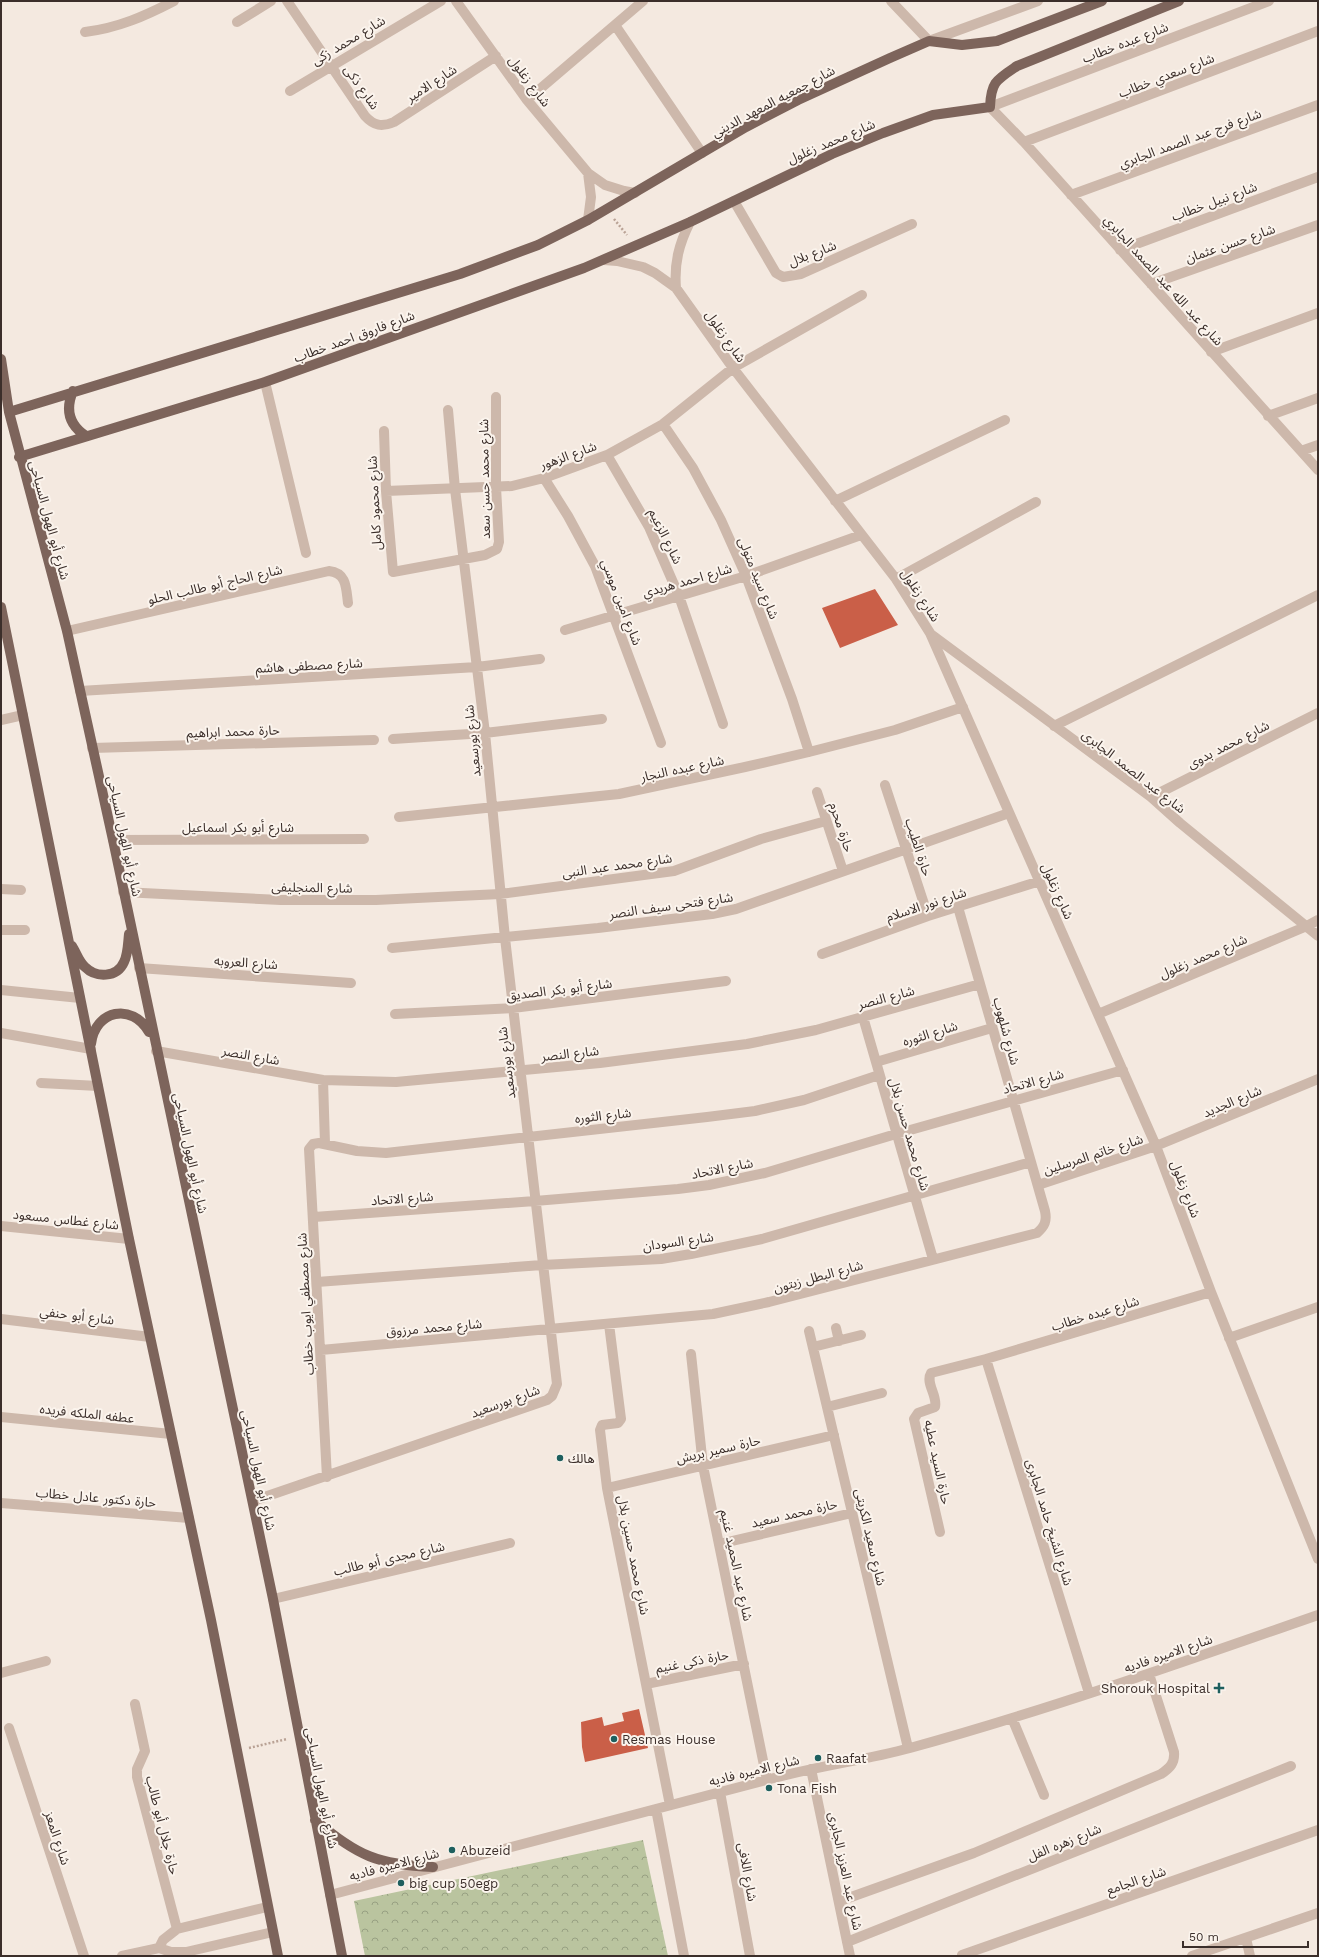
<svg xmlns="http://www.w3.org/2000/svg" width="1319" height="1957" viewBox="0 0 1319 1957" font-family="'Work Sans','Noto Sans Arabic',sans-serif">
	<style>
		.park { fill: url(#park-crowns) }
		.building { fill: #ca5f48 }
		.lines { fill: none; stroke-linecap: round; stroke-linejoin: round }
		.path { stroke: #b9a295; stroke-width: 2.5; stroke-dasharray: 2 2; stroke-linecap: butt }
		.minor { stroke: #cdb8ab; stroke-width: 10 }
		.major { stroke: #7d645b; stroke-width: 10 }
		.poi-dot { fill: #1e5f5e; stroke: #fbf4ed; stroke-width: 1.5 }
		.labels { text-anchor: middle; stroke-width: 4; stroke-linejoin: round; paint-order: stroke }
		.street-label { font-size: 13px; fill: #3b2e2a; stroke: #fbf4ed }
		.poi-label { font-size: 13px; fill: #3b2e2a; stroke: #fbf4ed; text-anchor: start }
	</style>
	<defs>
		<pattern id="park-crowns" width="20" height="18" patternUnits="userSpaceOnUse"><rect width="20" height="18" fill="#bac49f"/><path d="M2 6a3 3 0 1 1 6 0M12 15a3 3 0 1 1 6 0" fill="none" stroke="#98a082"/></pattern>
	</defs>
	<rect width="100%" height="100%" fill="#f4e9e0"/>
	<path class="park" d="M 643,1840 L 668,1956 L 365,1956 L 354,1901 Z"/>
	<path class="building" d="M 875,589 L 898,625 L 840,648 L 822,608 Z
		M 639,1709 L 648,1748 L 585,1762 L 582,1747 L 581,1722 L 602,1717 L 604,1726 L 624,1721 L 622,1713 Z"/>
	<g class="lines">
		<path class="path" d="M 614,219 L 627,235
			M 249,1748 L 287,1739"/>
		<path class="minor" d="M 287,1 L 365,116 C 374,126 382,127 394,122 L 496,56
			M 456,1 L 527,100 L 588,173 L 605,185 L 624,191 L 635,193
			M 891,1 L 929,41 L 1038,1
			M 1269,1 L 990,107 L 1024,142 L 1318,470
			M 237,22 L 271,1
			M 615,25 L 702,153
			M 85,32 C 118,28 145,16 174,1
			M 290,91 L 441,1
			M 527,100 L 643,1
			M 1024,142 L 1318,31
			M 588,173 L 591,197 L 588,220
			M 1071,195 L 1318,105
			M 734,201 L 776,273 L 783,277 L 801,274 L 912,224
			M 1120,250 L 1318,177
			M 604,260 L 617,261 L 643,267 L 655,273 L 676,288 L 733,368 L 896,579 L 930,633 L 1156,1146 L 1211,1292 L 1318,1559
			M 1151,284 L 1318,225
			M 676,288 C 674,263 679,244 690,222
			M 1211,352 L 1318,313
			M 265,382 L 306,553
			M 1268,416 L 1318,398
			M 663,424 L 693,468 L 721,520 L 746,576 L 792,699 L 809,752
			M 384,431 L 386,491 L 393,572 L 485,555 L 497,549 L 499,542 L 496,487 L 496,397
			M 1301,451 L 1318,445
			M 607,455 L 649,527 L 679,596 L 723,724
			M 544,478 L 568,516 L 595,566 L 661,743
			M 386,491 L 512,486 L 544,478 L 607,455 L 663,424 L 733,368 L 862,295
			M 835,501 L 1005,420
			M 896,579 L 1036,502
			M 565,630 L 746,576 L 861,535
			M 67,631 L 329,571 C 347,573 346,588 348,603
			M 932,635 L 1151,797 L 1180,823 L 1318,936
			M 80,691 L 477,667 L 540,659
			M 1,720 L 23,715
			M 1054,726 L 1318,595
			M 393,739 L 485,733 L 602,719
			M 92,748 L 374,740
			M 885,785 L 928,916
			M 817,792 L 843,871
			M 1151,797 L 1318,713
			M 399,817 L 619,794 L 745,767 L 809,752 L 895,730 L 963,707
			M 113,840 L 364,839
			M 1,889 L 21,890
			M 123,892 L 281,900 L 376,900 L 500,894 L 674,871 L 761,839 L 826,821
			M 1,930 L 25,930
			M 392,948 L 598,928 L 712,914 L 736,909 L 1009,813
			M 822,954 L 928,916 L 1040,881
			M 139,968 L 351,983
			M 1,990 L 80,998
			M 395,1014 L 513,1008 L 726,981
			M 1098,1014 L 1307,926 L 1318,920
			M 863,1017 L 933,1259
			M 1,1033 L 91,1049
			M 156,1051 L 323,1080 L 396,1082 L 600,1063 L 747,1044 L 816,1030 L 980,984
			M 876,1062 L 992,1028
			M 323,1080 L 325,1144
			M 41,1083 L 98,1086
			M 1038,1185 L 1156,1146 L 1318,1079
			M 314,1217 L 535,1201 L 678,1189 L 709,1185 L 765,1173 L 896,1134 L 1123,1070
			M 1,1226 L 129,1239
			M 317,1282 L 542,1265 L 661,1259 L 691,1254 L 762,1239 L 1031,1162
			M 1,1319 L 150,1337
			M 609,1324 L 621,1419 L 618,1423 L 602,1425 L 600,1430 L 607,1488 L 670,1805
			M 836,1328 L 839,1341
			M 809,1331 L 908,1748
			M 1229,1338 L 1318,1307
			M 813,1347 L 861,1335
			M 321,1350 L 713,1314 L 769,1302 L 1037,1233 C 1045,1226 1047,1221 1045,1211 L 958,907
			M 691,1354 L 703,1466 L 767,1780
			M 986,1359 L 1089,1693
			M 827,1407 L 882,1393
			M 1,1417 L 171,1434
			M 327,1477 L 309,1149 L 313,1144 L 319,1143 L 357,1151 L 386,1153 L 707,1117 L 755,1111 L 804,1100 L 879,1075
			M 607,1488 L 834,1435
			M 253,1501 L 547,1400 L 552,1396 L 557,1384 L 505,938 L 485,733 L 455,489 L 448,410
			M 1,1503 L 189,1518
			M 940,1532 L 914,1419 L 918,1413 L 935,1407 C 938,1396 925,1383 931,1373 L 986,1359 L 1211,1292
			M 719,1544 L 852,1513
			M 273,1599 L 510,1543
			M 1,1673 L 46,1661
			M 646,1684 L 744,1664
			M 135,1704 L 145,1751 L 137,1769 L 137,1777 L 177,1929
			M 1012,1718 L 1044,1795
			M 9,1728 L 84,1956
			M 811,1769 L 850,1956
			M 720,1792 L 750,1956
			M 656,1809 L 684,1956
			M 330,1895 C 478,1856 626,1816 774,1778 C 819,1766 866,1760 910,1748 C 1048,1710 1183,1662 1318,1615
			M 840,1901 L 974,1853 L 1161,1774 C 1170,1768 1175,1763 1174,1752 L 1149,1674
			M 1246,1938 L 1250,1956
			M 847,1942 L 1291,1766
			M 159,1948 L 163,1940 L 177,1929 L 267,1907
			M 962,1955 L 1318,1830
			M 122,1956 L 159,1948 L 171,1952 L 186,1952 L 273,1932
			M 1192,1956 L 1318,1913"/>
		<path class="major" d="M 1,359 L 9,412 L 67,631 L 113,840 L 273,1599 L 342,1956
			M 73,391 C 65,410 69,425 86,436
			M 9,412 L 460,274 L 538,245 L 588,220 L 746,127 L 798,100 L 890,58 L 929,41 L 962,45 L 997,41 L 1102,1
			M 19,457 L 265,382 L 584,268 L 690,222 L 832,154 L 883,133 L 933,115 L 990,107 C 991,82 996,80 1017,66 L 1179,1
			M 1,607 L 129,1239 L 211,1620 L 278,1956
			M 72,946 C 76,952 79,962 85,967 C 96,978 117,978 124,962 C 128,954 128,943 129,934
			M 91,1044 C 95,1010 132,1002 149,1032
			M 315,1820 C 357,1856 379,1865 433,1867"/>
	</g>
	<g class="poi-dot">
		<circle cx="560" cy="1458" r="4"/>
		<path d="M1217 1682h4v4h4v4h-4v4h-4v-4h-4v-4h4z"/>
		<circle cx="614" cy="1739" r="4"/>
		<circle cx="818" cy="1758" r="4"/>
		<circle cx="769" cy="1788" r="4"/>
		<circle cx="452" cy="1850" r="4"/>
		<circle cx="401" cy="1883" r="4"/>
	</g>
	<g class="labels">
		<g class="street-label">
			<text transform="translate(348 40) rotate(-31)" y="5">شارع محمد زكى</text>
			<text transform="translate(1125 42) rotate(-21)" y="5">شارع عبده خطاب</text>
			<text transform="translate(1166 75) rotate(-21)" y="5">شارع سعدي خطاب</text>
			<text transform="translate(530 81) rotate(53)" y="5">شارع زغلول</text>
			<text transform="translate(431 83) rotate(-33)" y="5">شارع الامير</text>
			<text transform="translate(362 87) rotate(55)" y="5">شارع ذكى</text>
			<text transform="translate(773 101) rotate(-28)" y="5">شارع جمعيه المعهد الديني</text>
			<text transform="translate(1190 138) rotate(-20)" y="5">شارع فرج عبد الصمد الجابري</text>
			<text transform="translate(831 141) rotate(-23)" y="5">شارع محمد زغلول</text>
			<text transform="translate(1214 201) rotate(-20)" y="5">شارع نبيل خطاب</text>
			<text transform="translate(1230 243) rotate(-19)" y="5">شارع حسن عثمان</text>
			<text transform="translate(812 253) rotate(-21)" y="5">شارع بلال</text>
			<text transform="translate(1164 280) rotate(48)" y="5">شارع عبد الله عبد الصمد الجابري</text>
			<text transform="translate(354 336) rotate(-20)" y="5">شارع فاروق احمد خطاب</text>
			<text transform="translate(726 336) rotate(55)" y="5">شارع زغلول</text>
			<text transform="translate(568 455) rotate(-20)" y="5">شارع الزهور</text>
			<text transform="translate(484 479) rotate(-91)" y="5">شارع محمد حسن سعد</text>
			<text transform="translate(374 503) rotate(-93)" y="5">شارع محمود كامل</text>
			<text transform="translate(50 520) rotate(75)" y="5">شارع أبو الهول السياحى</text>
			<text transform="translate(666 536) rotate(64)" y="5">شارع الزعيم</text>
			<text transform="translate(759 578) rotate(68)" y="5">شارع سيد متولى</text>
			<text transform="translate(687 580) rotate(-16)" y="5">شارع احمد هريدي</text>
			<text transform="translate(215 584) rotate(-13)" y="5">شارع الحاج أبو طالب الحلو</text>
			<text transform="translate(921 595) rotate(57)" y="5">شارع زغلول</text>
			<text transform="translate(622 602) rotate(69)" y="5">شارع امين موسي</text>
			<text transform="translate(309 665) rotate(-3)" y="5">شارع مصطفى هاشم</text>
			<text transform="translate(233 731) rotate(-2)" y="5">حارة محمد ابراهيم</text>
			<text transform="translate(472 741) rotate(-96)" y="5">شارع بورسعيد</text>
			<text transform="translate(1228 744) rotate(-27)" y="5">شارع محمد بدوى</text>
			<text transform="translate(682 768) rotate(-12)" y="5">شارع عبده النجار</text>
			<text transform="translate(1134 771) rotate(38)" y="5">شارع عبد الصمد الجابرى</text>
			<text x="238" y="832">شارع أبو بكر اسماعيل</text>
			<text transform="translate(842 827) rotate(72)" y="5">حارة محرم</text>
			<text transform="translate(125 836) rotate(78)" y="5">شارع أبو الهول السياحى</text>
			<text transform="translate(919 847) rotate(72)" y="5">حارة الطيب</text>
			<text transform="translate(617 865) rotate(-8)" y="5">شارع محمد عبد النبى</text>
			<text transform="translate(312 887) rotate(1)" y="5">شارع المنجليفى</text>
			<text transform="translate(1058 891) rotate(66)" y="5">شارع زغلول</text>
			<text transform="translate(926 904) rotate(-18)" y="5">شارع نور الاسلام</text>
			<text transform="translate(671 905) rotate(-8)" y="5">شارع فتحى سيف النصر</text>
			<text transform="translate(1203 956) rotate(-23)" y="5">شارع محمد زغلول</text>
			<text transform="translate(246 962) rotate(4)" y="5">شارع العروبه</text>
			<text transform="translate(559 989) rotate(-7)" y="5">شارع أبو بكر الصديق</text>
			<text transform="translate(886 997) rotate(-15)" y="5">شارع النصر</text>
			<text transform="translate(1007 1031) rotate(75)" y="5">شارع شلهوب</text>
			<text transform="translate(930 1033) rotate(-17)" y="5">شارع الثوره</text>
			<text transform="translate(570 1053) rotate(-6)" y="5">شارع النصر</text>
			<text transform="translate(251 1055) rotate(10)" y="5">شارع النصر</text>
			<text transform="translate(506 1063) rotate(-97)" y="5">شارع بورسعيد</text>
			<text transform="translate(1033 1081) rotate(-15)" y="5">شارع الاتحاد</text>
			<text transform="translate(1232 1101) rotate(-23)" y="5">شارع الجديد</text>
			<text transform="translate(603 1115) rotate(-6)" y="5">شارع الثوره</text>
			<text transform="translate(910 1134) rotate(74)" y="5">شارع محمد حسن بلال</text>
			<text transform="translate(191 1153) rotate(78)" y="5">شارع أبو الهول السياحى</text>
			<text transform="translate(1093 1154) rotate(-18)" y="5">شارع خاتم المرسلين</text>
			<text transform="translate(722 1168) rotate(-11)" y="5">شارع الاتحاد</text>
			<text transform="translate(1186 1189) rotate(69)" y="5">شارع زغلول</text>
			<text transform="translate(402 1198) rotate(-4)" y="5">شارع الاتحاد</text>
			<text transform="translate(66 1219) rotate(6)" y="5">شارع غطاس مسعود</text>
			<text transform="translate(678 1241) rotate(-8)" y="5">شارع السودان</text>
			<text transform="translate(818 1276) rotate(-15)" y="5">شارع البطل زيتون</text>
			<text transform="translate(305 1304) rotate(-93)" y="5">شارع مصطفي ايوب خطاب</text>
			<text transform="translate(1095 1313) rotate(-17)" y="5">شارع عبده خطاب</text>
			<text transform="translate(77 1315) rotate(7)" y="5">شارع أبو حنفي</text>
			<text transform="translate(434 1327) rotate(-5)" y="5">شارع محمد مرزوق</text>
			<text transform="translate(505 1401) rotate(-20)" y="5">شارع بورسعيد</text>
			<text transform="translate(87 1413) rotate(6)" y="5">عطفه الملكه فريده</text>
			<text transform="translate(718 1449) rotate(-13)" y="5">حارة سمير بريش</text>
			<text transform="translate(938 1462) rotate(78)" y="5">حارة السيد عطيه</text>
			<text transform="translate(259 1470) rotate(78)" y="5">شارع أبو الهول السياحى</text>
			<text transform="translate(96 1497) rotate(5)" y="5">حارة دكتور عادل خطاب</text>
			<text transform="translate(794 1513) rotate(-13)" y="5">حارة محمد سعيد</text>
			<text transform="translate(1050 1522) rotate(73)" y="5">شارع الشيخ حامد الجابرى</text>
			<text transform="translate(871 1537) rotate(77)" y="5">شارع سعيد الكريتى</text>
			<text transform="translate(634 1555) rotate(79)" y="5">شارع محمد حسين بلال</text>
			<text transform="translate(389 1558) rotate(-13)" y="5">شارع مجدى أبو طالب</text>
			<text transform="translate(737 1565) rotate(78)" y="5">شارع عبد الحميد غنيم</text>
			<text transform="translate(1168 1653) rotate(-19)" y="5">شارع الاميره فاديه</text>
			<text transform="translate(692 1661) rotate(-11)" y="5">حارة ذكى غنيم</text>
			<text transform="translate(754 1770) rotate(-14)" y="5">شارع الاميره فاديه</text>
			<text transform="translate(322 1788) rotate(79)" y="5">شارع أبو الهول السياحى</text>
			<text transform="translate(163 1825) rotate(76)" y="5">حارة جلال أبو طالب</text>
			<text transform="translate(58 1838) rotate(72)" y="5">شارع المعز</text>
			<text transform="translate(1064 1842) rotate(-22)" y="5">شارع زهره الفل</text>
			<text transform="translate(394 1864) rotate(-15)" y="5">شارع الاميره فاديه</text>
			<text transform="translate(846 1871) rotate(78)" y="5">شارع عبد العزيز الجابرى</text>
			<text transform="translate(748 1872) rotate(80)" y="5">شارع اللافى</text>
			<text transform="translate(1136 1880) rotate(-19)" y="5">شارع الجامع</text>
		</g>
		<g class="poi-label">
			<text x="568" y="1463">هالك</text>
			<text x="1210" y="1693" text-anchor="end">Shorouk Hospital</text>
			<text x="622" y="1744">Resmas House</text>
			<text x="826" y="1763">Raafat</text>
			<text x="777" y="1793">Tona Fish</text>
			<text x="460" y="1855">Abuzeid</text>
			<text x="409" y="1888">big cup 50egp</text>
		</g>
	</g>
	<rect width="1319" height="1957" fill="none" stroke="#3b2e2a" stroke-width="4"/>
	<path d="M1183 1941v6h125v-6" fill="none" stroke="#3b2e2a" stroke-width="2"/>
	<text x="1189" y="1941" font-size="12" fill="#3b2e2a" stroke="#fbf4ed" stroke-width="3" paint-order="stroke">50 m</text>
</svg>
